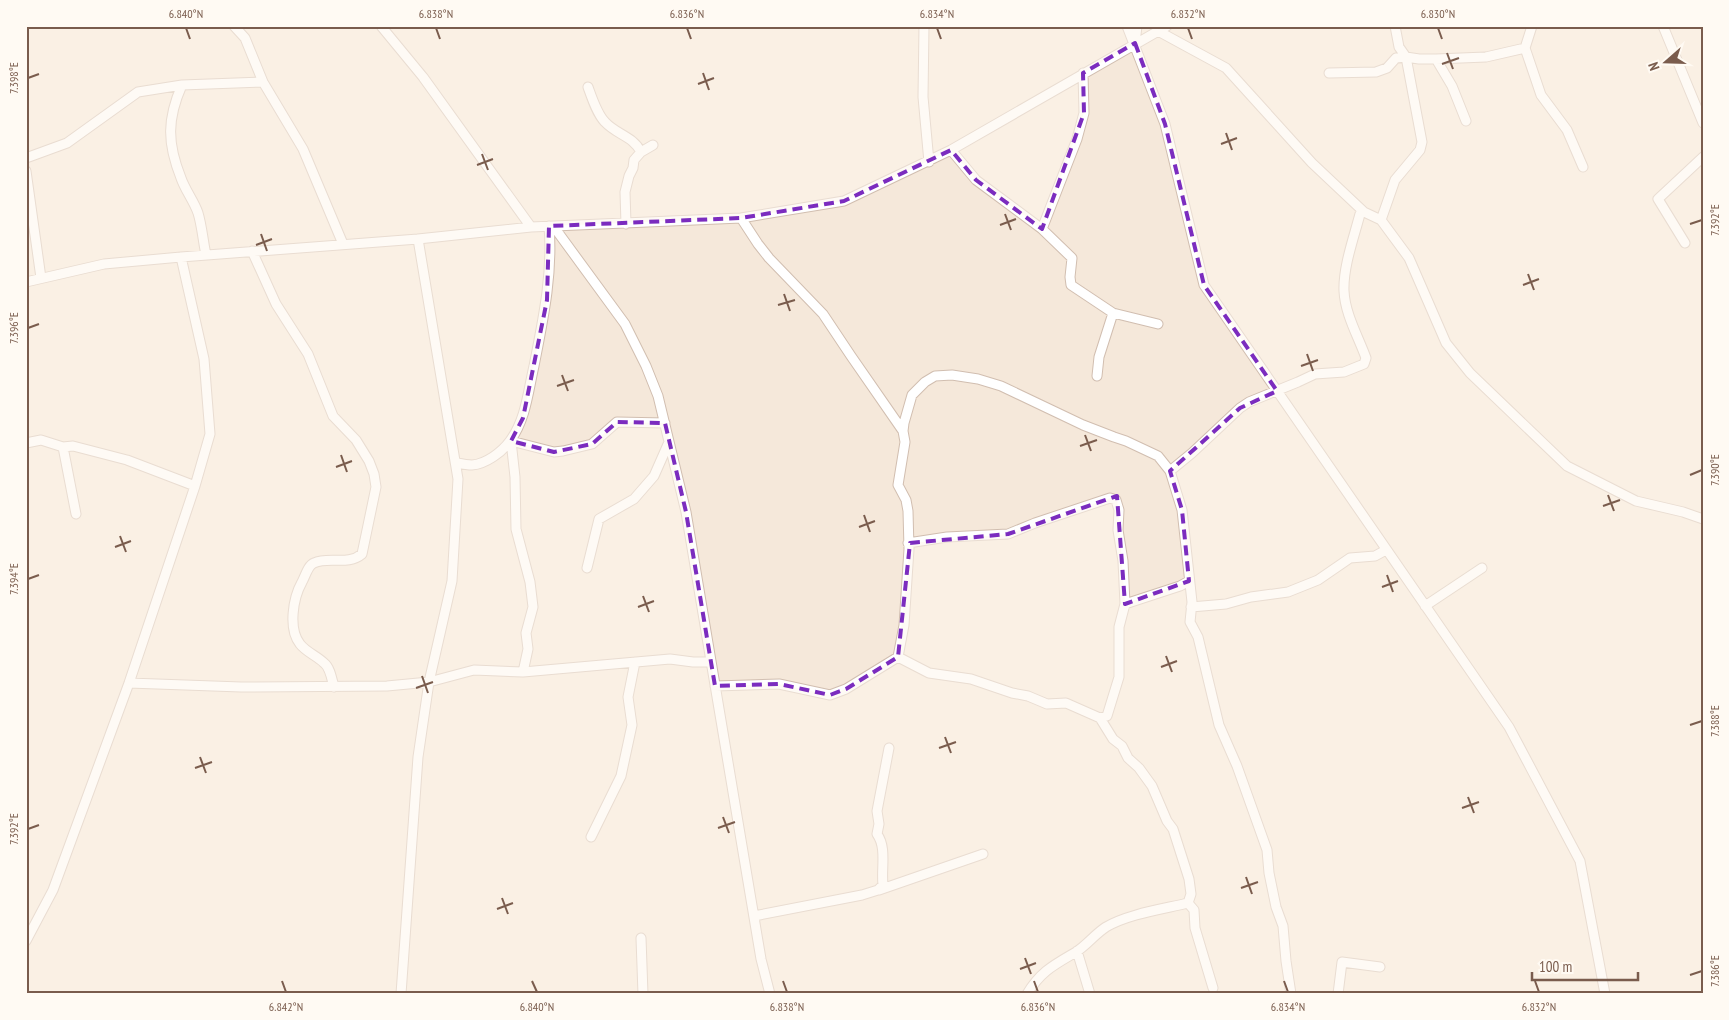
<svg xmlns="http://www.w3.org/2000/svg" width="1729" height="1020" viewBox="0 0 1729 1020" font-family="'PT Sans Narrow',sans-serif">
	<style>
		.residential { fill: #f5e8da }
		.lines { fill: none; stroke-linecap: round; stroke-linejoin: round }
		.minor-casing { stroke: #d1beb0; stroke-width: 11 }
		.minor { stroke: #fff; stroke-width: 9 }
		.marked { fill: none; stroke: #7b2cbf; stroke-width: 4; stroke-dasharray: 10 6; stroke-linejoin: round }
		.ticks { fill: none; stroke: #7a5c4d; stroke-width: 2 }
		.neatline { fill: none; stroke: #7a5c4d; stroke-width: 2 }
		.ticks-label { font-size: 12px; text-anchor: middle; fill: #7a5c4d }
	</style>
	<rect width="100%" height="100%" fill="#fdf6ec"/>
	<path class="residential" d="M 26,26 L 1703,26 L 1703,994 L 26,994 Z"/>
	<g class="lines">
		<defs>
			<path id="minor" d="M 234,26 L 245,38 L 263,82 L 303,149 L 343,244
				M 381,26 L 423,77 L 531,227
				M 924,26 L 923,97 L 929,162
				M 1127,26 L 1165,124 L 1204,285 L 1509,727 L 1580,861 L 1605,994
				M 1663,26 L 1703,123
				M 1158,31 L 1226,68 L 1312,163 L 1364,212 L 1381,220 L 1409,258 L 1446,343 L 1470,373 L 1567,466 L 1636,501 L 1683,512 L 1703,519
				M 1135,43 L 1137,26
				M 1525,48 L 1532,26
				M 1436,59 L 1452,86 L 1466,121
				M 1329,73 L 1376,72 L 1387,68 L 1396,58 L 1406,57 L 1419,59 L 1436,59 L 1486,57 L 1525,48 L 1541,95 L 1567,130 L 1583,167
				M 182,85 C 167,119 167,143 181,178 C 185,190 194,201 198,213 C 202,226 203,241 206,255
				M 588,87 C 592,98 597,114 605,122 C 617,135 633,136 641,152
				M 951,150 L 976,180 L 1042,229 L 1072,258 L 1070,277 L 1071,285 L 1113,313
				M 26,158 L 67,143 L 138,92 L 182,85 L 263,82
				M 26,171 L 41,278
				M 741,218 L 758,244 L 769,258 L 823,314 L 851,356 L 903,431
				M 1381,220 L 1395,180 L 1420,150 L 1422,142 L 1406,57 L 1399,47 L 1395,26
				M 626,224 L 625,192 L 629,176 L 633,168 L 634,160 L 641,152 L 653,145
				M 554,227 L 625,324 L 646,366 L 658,396 L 686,512 L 761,959 L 770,994
				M 1042,229 L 1077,139 L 1084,113 L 1083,73
				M 1685,243 L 1658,199 L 1703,157
				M 252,251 L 276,304 L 308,354 L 333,416 L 356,440 L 369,461 L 374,474 L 376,487 L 362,554 C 348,566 329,556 314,563 C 308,565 305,577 302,582 C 293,598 288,629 300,644 C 306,652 317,656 324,663 C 330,667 332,680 334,687
				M 26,282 L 104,264 L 181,257 L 418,239 L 531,227 L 741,218 L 844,201 L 951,150 L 1167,26
				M 1097,376 L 1099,357 L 1113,313 L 1158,324
				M 26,443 L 41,440 L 63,447 L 76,514
				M 63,447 L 73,446 L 127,460 L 195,486
				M 457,463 C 462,464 467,465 472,465 C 486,464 502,452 510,441 C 526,419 528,392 534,366 C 543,320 553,274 549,226
				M 908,543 L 947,537 L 1008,534 L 1035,523 L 1110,498 L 1116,500 L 1119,510 L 1118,530 L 1123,561 L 1125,604
				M 587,568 L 599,519 L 634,499 L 654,476 L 669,442
				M 1425,606 L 1482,568
				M 1191,607 L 1226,604 L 1251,597 L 1288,592 L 1318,580 L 1350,558 L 1375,556 L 1386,550
				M 523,672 L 528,649 L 526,633 L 533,607 L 530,582 L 516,529 L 515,477 L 511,441 L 554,452 L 563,451 L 592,444 L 617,422 L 665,423
				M 129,683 L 241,687 L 387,686 L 429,682 L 474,670 L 523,672 L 670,659 L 693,662 L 711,662
				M 715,686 L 779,684 L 830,695 L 846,689 L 898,657
				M 1100,718 L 1066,703 L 1047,704 L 1028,696 L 1012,693 L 971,679 L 929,673 L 898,657 L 904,625 L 909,549 L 908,511 L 906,500 L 898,485 L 905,442 L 903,431 L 904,423 L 912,395 L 925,382 L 935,376 L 952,375 L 978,379 L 1001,386 L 1083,425 L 1114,437 L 1126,441 L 1158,456 L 1170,471
				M 591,837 L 621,776 L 632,725 L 628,697 L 635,662
				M 879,890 L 983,854
				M 1188,903 L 1194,910 L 1195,928 L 1213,988
				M 754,916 L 862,895 L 878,890 L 883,885 C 881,868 887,848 877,834 L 879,824 L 877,811 L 889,748
				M 641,938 L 643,994
				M 26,941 L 53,890 L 129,683 L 195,486 L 210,434 L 204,359 L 181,257
				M 1077,951 L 1090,994
				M 401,994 L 418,757 L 429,682 L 452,581 L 458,479 L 418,239
				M 1027,994 C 1041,971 1054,965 1076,952 C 1087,945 1095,934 1106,927 C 1128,914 1163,909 1188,903 L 1191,894 L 1189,879 L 1173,829 L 1167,821 L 1152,786 L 1139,768 L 1128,758 L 1122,746 L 1113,739 L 1100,718 L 1107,716 L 1119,677 L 1119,627 L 1125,604 L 1180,586 L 1189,581
				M 1291,994 L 1286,961 L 1283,926 L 1276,907 L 1269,873 L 1267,850 L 1237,766 L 1219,725 L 1198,637 L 1190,622 L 1192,602 L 1182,510 L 1170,471 L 1192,453 L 1240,408 L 1249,402 L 1298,382 L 1315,374 L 1344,372 L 1364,364 L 1366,358 C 1358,336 1345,314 1344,291 C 1343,267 1354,237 1360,214 L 1364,212
				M 1338,994 L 1342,962 L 1380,967"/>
		</defs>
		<use href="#minor" class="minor-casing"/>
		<use href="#minor" class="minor"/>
	</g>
	<path d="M0 0H1729V1020H0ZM 1135,43 L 1165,124 L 1204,285 L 1277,391 L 1240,408 L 1170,471 L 1182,510 L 1189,581 L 1125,604 L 1117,496 L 1008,534 L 910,543 L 898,657 L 846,689 L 830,695 L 779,684 L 715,686 L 686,512 L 665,423 L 617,422 L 592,444 L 554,452 L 511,441 L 523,418 L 547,300 L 549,226 L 741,218 L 844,201 L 951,150 L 976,180 L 1042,229 L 1084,113 L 1083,73 Z" fill="#fdf6ec" fill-opacity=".55" fill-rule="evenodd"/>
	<path class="marked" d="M 1135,43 L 1165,124 L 1204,285 L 1277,391 L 1240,408 L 1170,471 L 1182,510 L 1189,581 L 1125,604 L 1117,496 L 1008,534 L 910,543 L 898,657 L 846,689 L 830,695 L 779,684 L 715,686 L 686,512 L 665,423 L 617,422 L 592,444 L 554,452 L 511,441 L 523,418 L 547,300 L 549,226 L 741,218 L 844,201 L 951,150 L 976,180 L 1042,229 L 1084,113 L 1083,73 Z"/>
	<path class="ticks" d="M 186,28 L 190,39M 436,28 L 440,39M 687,28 L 691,39M 937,28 L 941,39M 1188,28 L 1192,39M 1438,28 L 1442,39M 1447,53 L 1453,69M 1442,64 L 1459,58M 703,73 L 709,90M 28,78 L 39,74M 698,84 L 714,78M 1226,133 L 1232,150M 1221,144 L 1237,138M 482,154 L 488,170M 477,165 L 493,159M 1005,214 L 1011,230M 1690,224 L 1702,220M 1000,225 L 1016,219M 261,234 L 267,251M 256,245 L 272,239M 1528,274 L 1534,290M 1523,285 L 1539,279M 784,294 L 790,311M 778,305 L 795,300M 28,328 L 39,324M 1307,354 L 1313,371M 1301,366 L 1318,360M 562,375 L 568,391M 557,386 L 574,380M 1085,435 L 1091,451M 1080,446 L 1097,440M 341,455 L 347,472M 336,467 L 352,461M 1690,475 L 1702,470M 1608,495 L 1614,511M 1603,506 L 1620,500M 864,515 L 870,532M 859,527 L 875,521M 120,536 L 126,552M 115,547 L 131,541M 1387,575 L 1393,592M 28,579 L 39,575M 1382,587 L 1398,581M 643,596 L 649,612M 638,607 L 654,601M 1166,656 L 1172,672M 1161,667 L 1177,661M 422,676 L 428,693M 416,688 L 433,682M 1690,725 L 1702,721M 945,737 L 951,753M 939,748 L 956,742M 200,757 L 206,773M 195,768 L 212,762M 1468,797 L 1474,813M 1462,808 L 1479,802M 723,817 L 729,833M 718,828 L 735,822M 28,829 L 39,825M 1246,877 L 1252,894M 1241,888 L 1258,882M 502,898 L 508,914M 497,909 L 513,903M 1025,958 L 1031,974M 1020,969 L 1036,963M 1690,975 L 1702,971M 282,981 L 286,992M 532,981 L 537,992M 783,981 L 787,992M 1034,981 L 1038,992M 1284,981 L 1288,992M 1535,981 L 1539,992"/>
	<rect width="1729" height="1020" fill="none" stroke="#fffaf3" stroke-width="55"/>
	<g transform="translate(1666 62) rotate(250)" stroke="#fffaf3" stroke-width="4" paint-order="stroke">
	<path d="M0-4L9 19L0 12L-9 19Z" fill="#7a5c4d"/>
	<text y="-8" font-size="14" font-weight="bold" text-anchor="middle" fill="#7a5c4d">N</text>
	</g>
	<path d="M1532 972v8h106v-8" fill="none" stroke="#7a5c4d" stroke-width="2.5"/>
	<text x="1539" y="972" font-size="15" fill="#7a5c4d" stroke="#fffaf3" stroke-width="4" paint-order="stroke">100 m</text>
	<rect x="28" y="28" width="1674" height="964" class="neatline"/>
	<g class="ticks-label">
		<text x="186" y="18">6.840°N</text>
		<text x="436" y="18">6.838°N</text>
		<text x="687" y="18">6.836°N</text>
		<text x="937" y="18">6.834°N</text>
		<text x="1188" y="18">6.832°N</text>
		<text x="1438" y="18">6.830°N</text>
		<text transform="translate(14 78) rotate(-90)" y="4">7.398°E</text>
		<text transform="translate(1715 220) rotate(-90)" y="4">7.392°E</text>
		<text transform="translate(14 328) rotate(-90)" y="4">7.396°E</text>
		<text transform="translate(1715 470) rotate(-90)" y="4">7.390°E</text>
		<text transform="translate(14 579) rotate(-90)" y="4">7.394°E</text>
		<text transform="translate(1715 721) rotate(-90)" y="4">7.388°E</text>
		<text transform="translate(14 829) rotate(-90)" y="4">7.392°E</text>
		<text transform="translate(1715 971) rotate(-90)" y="4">7.386°E</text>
		<text x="286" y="1011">6.842°N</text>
		<text x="537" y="1011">6.840°N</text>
		<text x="787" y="1011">6.838°N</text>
		<text x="1038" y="1011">6.836°N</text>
		<text x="1288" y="1011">6.834°N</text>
		<text x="1539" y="1011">6.832°N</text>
	</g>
</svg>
